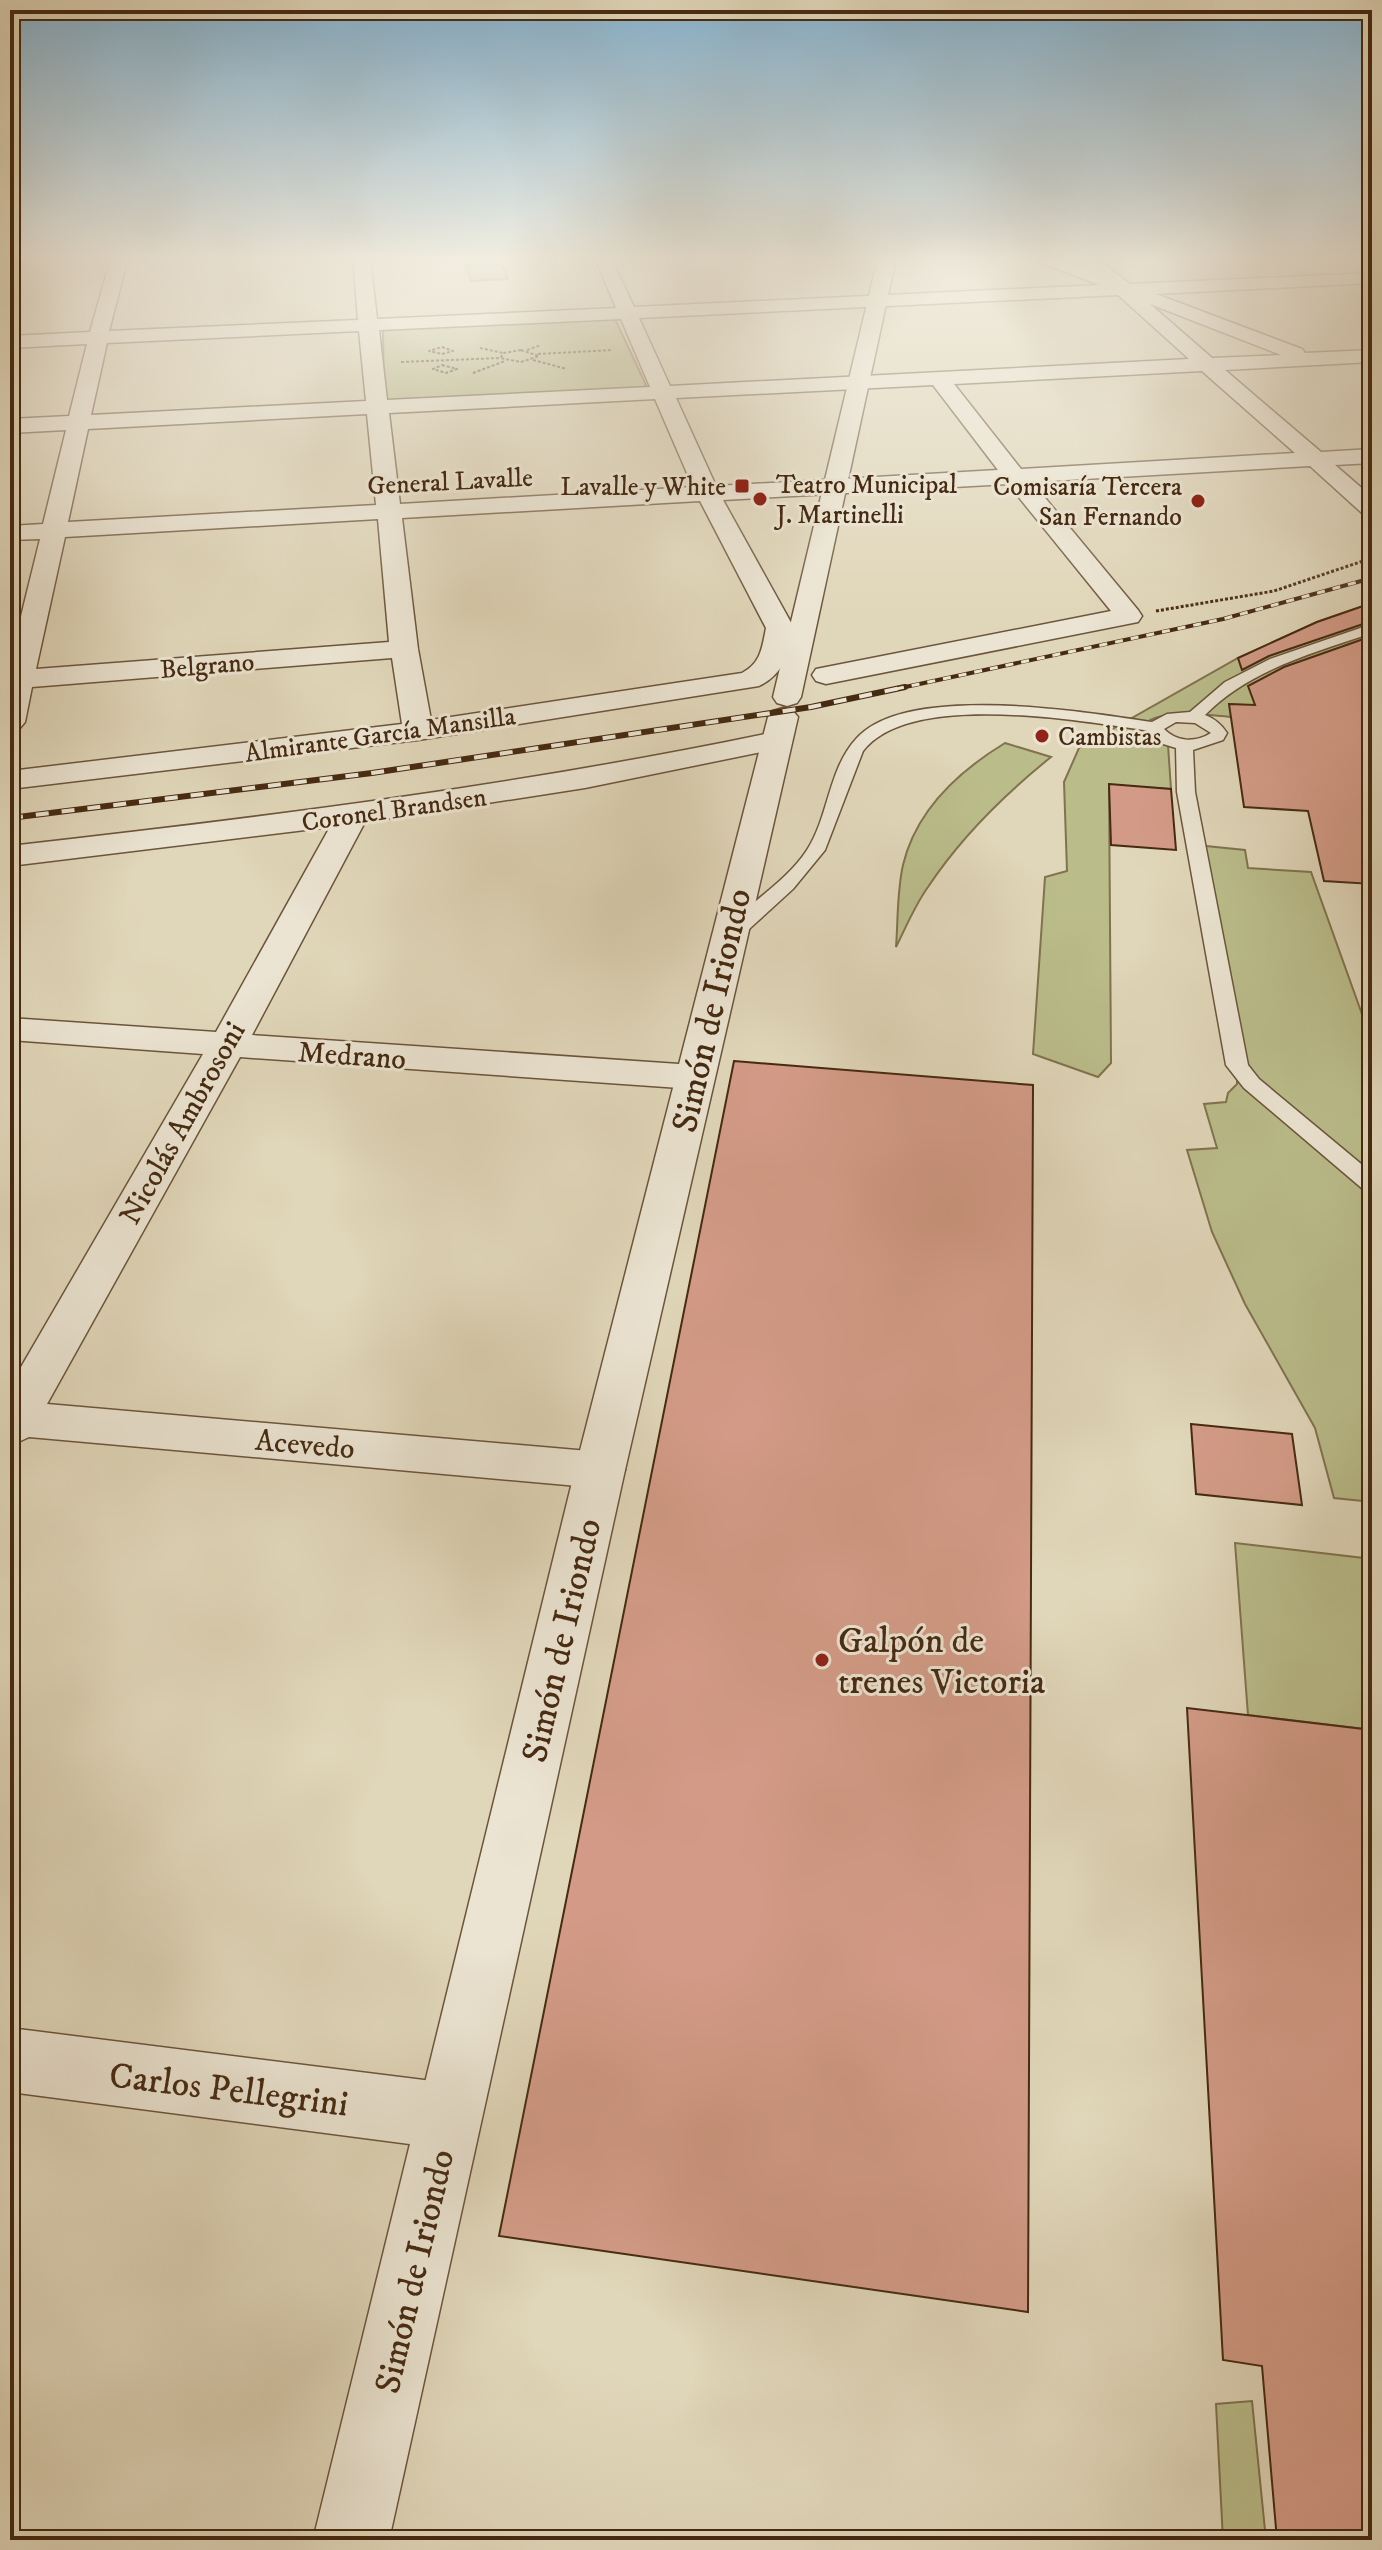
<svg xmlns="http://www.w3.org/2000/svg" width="1382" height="2550" viewBox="0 0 1382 2550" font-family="'IM FELL DW Pica',serif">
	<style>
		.green { fill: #babc8a; stroke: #80734e; stroke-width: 2 }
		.building { fill: #d39b87; stroke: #462a11; stroke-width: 2 }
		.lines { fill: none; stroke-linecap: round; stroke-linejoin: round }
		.service-casing { stroke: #6c553b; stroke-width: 3 }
		.minor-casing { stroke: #6c553b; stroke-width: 3 }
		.tertiary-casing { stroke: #6c553b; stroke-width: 3 }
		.secondary-casing { stroke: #462a11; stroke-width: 3 }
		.path-far1 { stroke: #462a11; stroke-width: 2; stroke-dasharray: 3 2; stroke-linecap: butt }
		.path { stroke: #462a11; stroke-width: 3; stroke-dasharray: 3 2; stroke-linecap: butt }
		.service { fill: #ebe4d2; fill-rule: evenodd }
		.minor { fill: #ebe4d2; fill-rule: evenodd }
		.tertiary { fill: #ebe4d2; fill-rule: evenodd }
		.secondary { fill: #ebe4d2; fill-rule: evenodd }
		.rail-far1-casing { stroke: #462a11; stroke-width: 4 }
		.rail-casing { stroke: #462a11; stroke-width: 6 }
		.rail-far1 { stroke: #ebe4d2; stroke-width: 3; stroke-dasharray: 8; stroke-linecap: butt }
		.rail { stroke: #ebe4d2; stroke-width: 4; stroke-dasharray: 13; stroke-linecap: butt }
		.poi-dot { fill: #8f2418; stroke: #ebe4d2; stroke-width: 3 }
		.labels { text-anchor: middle; stroke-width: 6; stroke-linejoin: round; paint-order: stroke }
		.far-street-label { font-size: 26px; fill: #462a11; stroke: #ebe4d2 }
		.far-poi-label { font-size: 26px; fill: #462a11; stroke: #ebe4d2; text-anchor: start }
		.street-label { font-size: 30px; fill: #462a11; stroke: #ebe4d2 }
		.near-street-label { font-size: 36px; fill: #462a11; stroke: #ebe4d2 }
		.near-poi-label { font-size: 36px; fill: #462a11; stroke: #ebe4d2; text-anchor: start }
	</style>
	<rect width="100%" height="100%" fill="#e0d6b9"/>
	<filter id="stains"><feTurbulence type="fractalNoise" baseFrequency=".0025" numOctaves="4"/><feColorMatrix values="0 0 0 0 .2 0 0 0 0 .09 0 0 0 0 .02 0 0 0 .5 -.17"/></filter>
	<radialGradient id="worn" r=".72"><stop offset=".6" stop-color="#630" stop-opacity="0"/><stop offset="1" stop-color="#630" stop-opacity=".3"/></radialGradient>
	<path class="green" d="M 502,264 L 508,279 L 471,281 L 466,265 Z
		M 615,319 L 646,385 L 642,389 L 389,402 L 384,399 L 383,328 Z
		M 1372,603 L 1372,713 L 1230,704 L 1231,717 C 1204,715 1176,709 1150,720 L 1147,729 L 1153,737 L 1168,745 L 1171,789 L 1109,785 L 1111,1063 L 1098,1077 L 1033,1054 L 1045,877 L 1067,871 L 1064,782 L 1079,748 L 1238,658 L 1317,622 Z
		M 1005,743 L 1051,757 C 1005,794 961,837 928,887 C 915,905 906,927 896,947 C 898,921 897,891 903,865 C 916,810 959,771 1005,743 Z
		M 1196,845 L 1245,850 L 1248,868 L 1311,872 L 1372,1042 L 1372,1502 L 1334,1498 L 1315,1428 L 1245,1304 L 1212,1232 L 1187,1150 L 1217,1148 L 1204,1104 L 1226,1102 L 1228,1093 L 1237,1084 L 1237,1065 Z
		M 1235,1543 L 1372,1559 L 1372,1730 L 1248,1715 Z
		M 1252,2401 L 1266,2540 L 1223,2540 L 1216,2404 Z"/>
	<path class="building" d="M 1372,603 L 1372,621 L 1269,656 L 1242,670 L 1238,658 L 1317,622 Z
		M 1372,636 L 1372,884 L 1324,881 L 1308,811 L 1244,807 L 1229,704 L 1255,705 L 1248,686 L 1284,667 Z
		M 1109,784 L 1171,789 L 1176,850 L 1111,845 Z
		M 734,1061 L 1033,1085 L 1028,2312 L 499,2236 Z
		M 1191,1424 L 1292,1434 L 1302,1505 L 1196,1494 Z
		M 1187,1708 L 1372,1730 L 1372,2540 L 1277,2540 L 1262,2366 L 1223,2360 Z"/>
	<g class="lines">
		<defs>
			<path id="service" d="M 1372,624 L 1372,633 C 1313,653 1249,670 1205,715 C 1215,719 1221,724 1227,733 L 1223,740 L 1193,750 L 1195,792 L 1248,1065 L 1259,1079 L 1372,1173 L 1372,1192 L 1364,1190 L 1244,1088 L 1226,1065 L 1177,792 L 1176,748 L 1160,743 L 1150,731 C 1081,721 910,690 863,751 L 825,850 L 793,889 L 737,940 L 730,942 L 720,936 C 745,904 784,885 807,850 C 829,816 828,770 856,739 C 905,682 1084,712 1152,722 L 1167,714 L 1190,712 L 1225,682 L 1270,659 ZM 1176,722 L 1195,723 L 1211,733 C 1195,743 1177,742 1164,729 Z"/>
			<path id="minor" d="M 111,258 L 128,258 L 109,331 L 358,320 L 353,258 L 370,258 L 377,319 L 616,308 L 595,258 L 611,258 L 634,307 L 1100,285 L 1039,262 L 1037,258 L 1060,258 L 1086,267 L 1078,258 L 1096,258 L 1130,284 L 1372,273 L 1372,283 L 1156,294 L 1302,349 L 1305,353 L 1372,350 L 1372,362 L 1225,370 L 1321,452 L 1372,449 L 1372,463 L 1335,465 L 1372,497 L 1372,516 L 1363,514 L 1310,466 L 1032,482 L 1138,610 L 1142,616 L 1138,622 L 826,684 L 816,681 L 812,675 L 816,669 L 1111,611 L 1008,484 L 723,500 L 794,628 C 789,653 784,674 759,686 L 418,740 L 10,789 L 10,771 L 402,724 L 392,658 L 32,687 L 25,722 L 20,728 L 10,731 L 10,661 L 40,539 L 10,540 L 10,526 L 43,524 L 66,430 L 10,433 L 10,419 L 69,416 L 87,344 L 10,348 L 10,336 L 90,332 ZM 1118,295 L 1189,359 L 670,386 L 639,318 ZM 1150,304 L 1281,355 L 1212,358 ZM 621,319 L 650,387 L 387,400 L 379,330 ZM 359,331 L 366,401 L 91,415 L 107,343 ZM 1202,371 L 1295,453 L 1021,469 L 954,384 ZM 933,385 L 998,470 L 716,486 L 676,398 ZM 655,399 L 693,487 L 400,504 L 389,413 ZM 367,414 L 376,505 L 68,522 L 88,429 ZM 700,501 L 766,628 C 762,648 761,663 742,673 L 431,720 L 418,649 L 402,518 ZM 378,519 L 389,642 L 36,669 L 65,537 Z
				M 775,732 L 786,735 L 790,741 L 786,747 L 585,788 L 365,822 L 252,1035 L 694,1065 L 708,1069 L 713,1077 L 708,1085 L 694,1089 L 240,1057 L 47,1404 L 600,1452 L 617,1457 L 625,1470 L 617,1483 L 600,1488 L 29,1437 L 10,1446 L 10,1386 L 203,1054 L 10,1040 L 10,1018 L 216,1032 L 330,827 L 10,866 L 10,846 C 267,817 522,785 775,732 Z
				M 10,2028 L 448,2083 L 471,2093 L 481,2116 L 471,2139 L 448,2149 L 10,2092 Z"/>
			<path id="tertiary" d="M 878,258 L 896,258 L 801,697 L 797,703 L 787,706 L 777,703 L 773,697 Z
				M 783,708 L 793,711 L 798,717 L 625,1470 L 389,2540 L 313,2540 L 575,1470 L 768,717 L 773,711 Z"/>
			<path id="secondary" d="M 10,258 L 26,258 L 23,262 L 10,263 Z"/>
		</defs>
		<use href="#service" class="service-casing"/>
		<use href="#minor" class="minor-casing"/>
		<use href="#tertiary" class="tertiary-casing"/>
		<use href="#secondary" class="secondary-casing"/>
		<path class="path-far1" d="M 442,347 L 453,351 L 442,354 L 429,351 Z
			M 480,348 L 503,353
			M 521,350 L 539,356 L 521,362 L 500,358 L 504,353 Z
			M 527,350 L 541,345
			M 538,354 L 613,350
			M 533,360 L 567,369
			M 401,362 L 500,358
			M 442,365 L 457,369 L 446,373 L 433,369 Z
			M 473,373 L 505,361"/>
		<path class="path" d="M 1156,611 L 1274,591 L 1372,558"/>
		<use href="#service" class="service"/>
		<use href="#minor" class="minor"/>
		<use href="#tertiary" class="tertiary"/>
		<use href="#secondary" class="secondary"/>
		<defs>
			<path id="rail-far1" d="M 896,689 L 1223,619 L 1372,578"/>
			<path id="rail" d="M 10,818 L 372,773 L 811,707 L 905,687"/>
		</defs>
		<use href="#rail-far1" class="rail-far1-casing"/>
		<use href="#rail" class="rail-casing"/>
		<use href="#rail-far1" class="rail-far1"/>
		<use href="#rail" class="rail"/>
	</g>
	<linearGradient id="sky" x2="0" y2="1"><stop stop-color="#87b6d4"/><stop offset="0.42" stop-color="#f1ede0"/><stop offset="1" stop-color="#f1ede0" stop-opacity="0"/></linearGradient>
	<rect width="1382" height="615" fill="url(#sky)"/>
	<g class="poi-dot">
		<rect x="734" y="478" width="16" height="16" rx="4"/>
		<circle cx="760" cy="499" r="8"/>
		<circle cx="1198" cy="501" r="8"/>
		<circle cx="1042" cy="736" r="8"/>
		<circle cx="822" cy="1660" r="8"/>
	</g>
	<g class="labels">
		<g class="far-street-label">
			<text transform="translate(450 481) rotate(-3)" y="9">General Lavalle</text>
			<text transform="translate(207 665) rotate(-5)" y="9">Belgrano</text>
			<text transform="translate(380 734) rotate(-8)" y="9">Almirante García Mansilla</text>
			<text transform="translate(394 809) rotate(-8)" y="9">Coronel Brandsen</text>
		</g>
		<g class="far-poi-label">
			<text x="776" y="493">Teatro Municipal<tspan x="776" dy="30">J. Martinelli</tspan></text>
			<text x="726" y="495" text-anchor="end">Lavalle y White</text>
			<text x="1182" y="495" text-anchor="end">Comisaría Tercera<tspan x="1182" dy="30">San Fernando</tspan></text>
			<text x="1058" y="745">Cambistas</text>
		</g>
		<g class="street-label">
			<text transform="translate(352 1055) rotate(4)" y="10">Medrano</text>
			<text transform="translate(182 1123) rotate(-61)" y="10">Nicolás Ambrosoni</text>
			<text transform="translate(305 1444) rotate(5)" y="10">Acevedo</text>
		</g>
		<g class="near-street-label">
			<text transform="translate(710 1010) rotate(-77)" y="13">Simón de Iriondo</text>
			<text transform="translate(560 1640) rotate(-77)" y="13">Simón de Iriondo</text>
			<text transform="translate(229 2088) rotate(7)" y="13">Carlos Pellegrini</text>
			<text transform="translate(413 2271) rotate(-77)" y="13">Simón de Iriondo</text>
		</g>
		<g class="near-poi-label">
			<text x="838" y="1652">Galpón de<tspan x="838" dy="41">trenes Victoria</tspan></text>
		</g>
	</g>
	<rect width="1382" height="2550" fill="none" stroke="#e0d6b9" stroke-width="40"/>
	<rect x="12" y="12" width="1358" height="2526" fill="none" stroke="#462a11" stroke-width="4"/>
	<rect x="20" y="20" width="1342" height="2510" fill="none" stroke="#462a11" stroke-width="2"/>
	<rect width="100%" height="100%" filter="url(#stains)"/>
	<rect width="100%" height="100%" fill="url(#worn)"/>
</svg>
